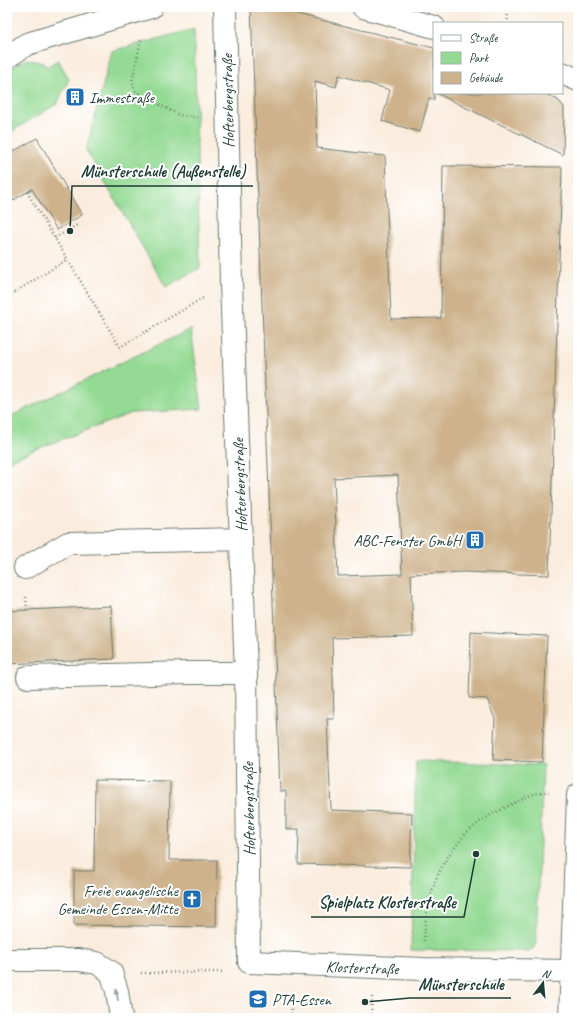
<svg xmlns="http://www.w3.org/2000/svg" width="585" height="1025" viewBox="0 0 585 1025" font-family="Caveat,sans-serif">
	<style>
		.green { fill: #94da94; stroke: #5a8c64 }
		.building { fill: #ceb28b; fill-rule: evenodd }
		.lines { fill: none; stroke-linecap: round; stroke-linejoin: round }
		.minor-casing { stroke: #6c7b70; stroke-width: 24 }
		.path { stroke: #6c7b70; stroke-width: 2.5; stroke-dasharray: 1 3; stroke-linecap: butt }
		.minor { stroke: #fff; stroke-width: 22 }
		.oneway { fill: #8f9e9a }
		.labels { text-anchor: middle; stroke-width: 4; stroke-linejoin: round; paint-order: stroke }
		.poi-label { font-size: 16px; fill: #1f3d34; stroke: #fff; text-anchor: start }
		.street-label { font-size: 16px; fill: #1f3d34; stroke: #fff }
		.leader { fill: none; stroke: #1f3d34; stroke-width: 1.5 }
		.callout-dot { fill: #1f3d34; stroke: #fff; stroke-width: 1.5 }
		.callout-label { font-size: 17px; text-anchor: middle; font-weight: bold; fill: #1f3d34; stroke: #fff; stroke-width: 4; stroke-linejoin: round; paint-order: stroke }
	</style>
	<rect width="100%" height="100%" fill="#fff"/>
	<filter id="ink" filterUnits="userSpaceOnUse"><feTurbulence type="fractalNoise" baseFrequency=".025" numOctaves="2"/><feDisplacementMap in="SourceGraphic" scale="8" xChannelSelector="R" yChannelSelector="G"/><feConvolveMatrix kernelMatrix="1 2 1 2 8 2 1 2 1" color-interpolation-filters="sRGB"/></filter>
	<filter id="wash" filterUnits="userSpaceOnUse"><feTurbulence type="fractalNoise" baseFrequency=".012" numOctaves="4" result="noise"/><feDisplacementMap in="SourceGraphic" scale="16" xChannelSelector="R" yChannelSelector="G"/><feGaussianBlur stdDeviation="0.9" result="paint"/><feColorMatrix in="noise" values="0 0 0 0 0 0 0 0 0 0 0 0 0 0 0 0 0 1.4 0 .05"/><feComposite in="paint" operator="in"/></filter>
	<g filter="url(#wash)">
		<rect width="100%" height="100%" fill="#faedde"/>
		<path class="green" d="M 194,29 L 200,268 L 166,287 L 86,150 L 112,51 Z
			M 26,59 L 44,63 L 46,67 L 58,60 L 69,79 L 57,104 L 7,134 L 7,70 Z
			M 191,329 L 202,409 L 132,413 L 34,450 L 7,462 L 7,418 Z
			M 416,761 L 543,765 L 536,942 L 534,948 L 529,951 L 411,950 Z"/>
		<g id="blocks">
			<path class="building" d="M 251,7 L 264,7 L 269,10 L 281,10 L 434,48 L 434,100 L 429,98 L 420,132 L 382,121 L 390,90 L 339,75 L 336,87 L 315,81 L 317,148 L 385,156 L 391,319 L 441,318 L 443,166 L 562,167 L 549,575 L 463,572 L 411,574 L 413,636 L 332,638 L 334,719 L 327,719 L 331,810 L 412,813 L 410,867 L 298,864 L 299,829 L 286,829 L 286,791 L 280,791 ZM 398,475 L 402,574 L 338,576 L 334,478 Z
				M 436,93 L 544,93 L 558,100 L 564,107 L 563,155 Z
				M 37,138 L 82,215 L 57,230 L 32,189 L 7,204 L 7,155 Z
				M 111,606 L 114,659 L 7,664 L 7,611 Z
				M 471,632 L 547,636 L 542,762 L 493,760 L 495,719 L 487,699 L 469,698 Z
				M 95,780 L 170,781 L 169,860 L 217,860 L 216,927 L 74,925 L 74,871 L 94,871 Z"/>
		</g>
	</g>
	<g filter="url(#ink)">
		<use href="#blocks" fill-opacity="0" stroke="#6c7b70" stroke-width="1"/>
		<g class="lines">
			<defs>
				<path id="minor" d="M 225,7 L 231,283 L 246,673 L 249,962 L 423,969 L 572,971
					M 363,7 L 434,27
					M 7,57 L 27,44 L 151,7
					M 562,73 L 578,80
					M 25,568 L 68,543 L 241,539
					M 28,677 L 189,673 L 246,673
					M 7,960 L 79,960 L 97,963 L 111,972 L 117,991 L 121,1018
					M 570,1018 L 578,795"/>
			</defs>
			<use href="#minor" class="minor-casing"/>
			<path class="path" d="M 507,7 L 508,23
				M 141,40 L 132,82 L 136,92 L 179,115 L 200,118
				M 27,192 L 120,347 L 203,298
				M 55,238 L 79,224
				M 7,297 L 68,259
				M 26,597 L 27,610
				M 424,941 C 426,902 433,873 459,842 C 462,838 466,832 471,829 C 482,819 496,812 510,805 C 522,799 536,791 549,792
				M 141,973 L 222,972
				M 291,1018 L 292,992
				M 371,1018 L 372,995"/>
			<use href="#minor" class="minor"/>
		</g>
		<defs><path id="oneway-solid" d="M-6-.8H1V-3.2L6.5 0L1 3.2V.8H-6Z"/></defs>
		<use class="oneway" href="#oneway-solid" transform="translate(117 995) rotate(-101)"/>
	</g>
	<defs>
		<symbol id="building-square" viewBox="-11 -11 22 22"><rect x="-9" y="-9" width="18" height="18" rx="4" fill="#1f6fb2" stroke="#fff"/><path d="M-4-6H4V6H1V3H-1V6H-4ZM-2.5-4.3h1.7v1.8h-1.7ZM.8-4.3h1.7v1.8H.8ZM-2.5-1h1.7V.8h-1.7ZM.8-1h1.7V.8H.8Z" fill="#fff"/></symbol>
		<symbol id="church-square" viewBox="-11 -11 22 22"><rect x="-9" y="-9" width="18" height="18" rx="4" fill="#1f6fb2" stroke="#fff"/><path d="M-1.2-6h2.4v3.5h3.3v2.4h-3.3V6h-2.4V-.1h-3.3v-2.4h3.3Z" fill="#fff"/></symbol>
		<symbol id="school-square" viewBox="-11 -11 22 22"><rect x="-9" y="-9" width="18" height="18" rx="4" fill="#1f6fb2" stroke="#fff"/><path d="M0-5L7-2L0 1L-7-2ZM-4 1L0 2.5L4 1V4Q0 6-4 4Z" fill="#fff"/></symbol>
	</defs>
	<g fill-rule="evenodd">
		<use href="#building-square" x="64" y="86" width="22" height="22"/>
		<use href="#building-square" x="464" y="529" width="22" height="22"/>
		<use href="#church-square" x="181" y="888" width="22" height="22"/>
		<use href="#school-square" x="247" y="988" width="22" height="22"/>
	</g>
	<g class="labels">
		<g class="poi-label">
			<text x="89" y="103">Immestraße</text>
			<text x="461" y="546" text-anchor="end">ABC-Fenster GmbH</text>
			<text x="178" y="896" text-anchor="end">Freie evangelische<tspan x="178" dy="18">Gemeinde Essen-Mitte</tspan></text>
			<text x="272" y="1005">PTA-Essen</text>
		</g>
		<g class="street-label">
			<text transform="translate(227 101) rotate(-91)" y="6">Hofterbergstraße</text>
			<text transform="translate(239 485) rotate(-92)" y="6">Hofterbergstraße</text>
			<text transform="translate(248 809) rotate(-91)" y="6">Hofterbergstraße</text>
			<text transform="translate(362 967) rotate(2)" y="6">Klosterstraße</text>
		</g>
	</g>
	<path class="leader" d="M70 231L72 186H253M476 854L464 917H311M365 1002L410 998H511"/>
	<g class="callout-dot">
		<circle cx="70" cy="231" r="4"/>
		<circle cx="476" cy="854" r="4"/>
		<circle cx="365" cy="1002" r="4"/>
	</g>
	<g class="callout-label">
		<text x="163" y="177">Münsterschule (Außenstelle)</text>
		<text x="387" y="908">Spielplatz Klosterstraße</text>
		<text x="461" y="990">Münsterschule</text>
	</g>
	<rect width="585" height="1025" fill="none" stroke="#fff" stroke-width="24"/>
	<rect x="433" y="22" width="130" height="72" fill="#ffffff" stroke="#a5b1ae"/>
	<rect x="441" y="35" width="20" height="6" fill="#ffffff" stroke="#a5b1ae"/>
	<text x="469" y="42" font-size="12" fill="#1f3d34">Straße</text>
	<rect x="441" y="52" width="20" height="12" fill="#94da94" stroke="#a5b1ae"/>
	<text x="469" y="62" font-size="12" fill="#1f3d34">Park</text>
	<rect x="441" y="72" width="20" height="12" fill="#ceb28b" stroke="#a5b1ae"/>
	<text x="469" y="82" font-size="12" fill="#1f3d34">Gebäude</text>
	<g transform="translate(543 983) rotate(16)" stroke="#ffffff" stroke-width="3" paint-order="stroke">
	<path d="M0-3L7 15L0 10L-7 15Z" fill="#1f3d34"/>
	<text y="-6" font-size="11" font-weight="bold" text-anchor="middle" fill="#1f3d34">N</text>
	</g>
</svg>
